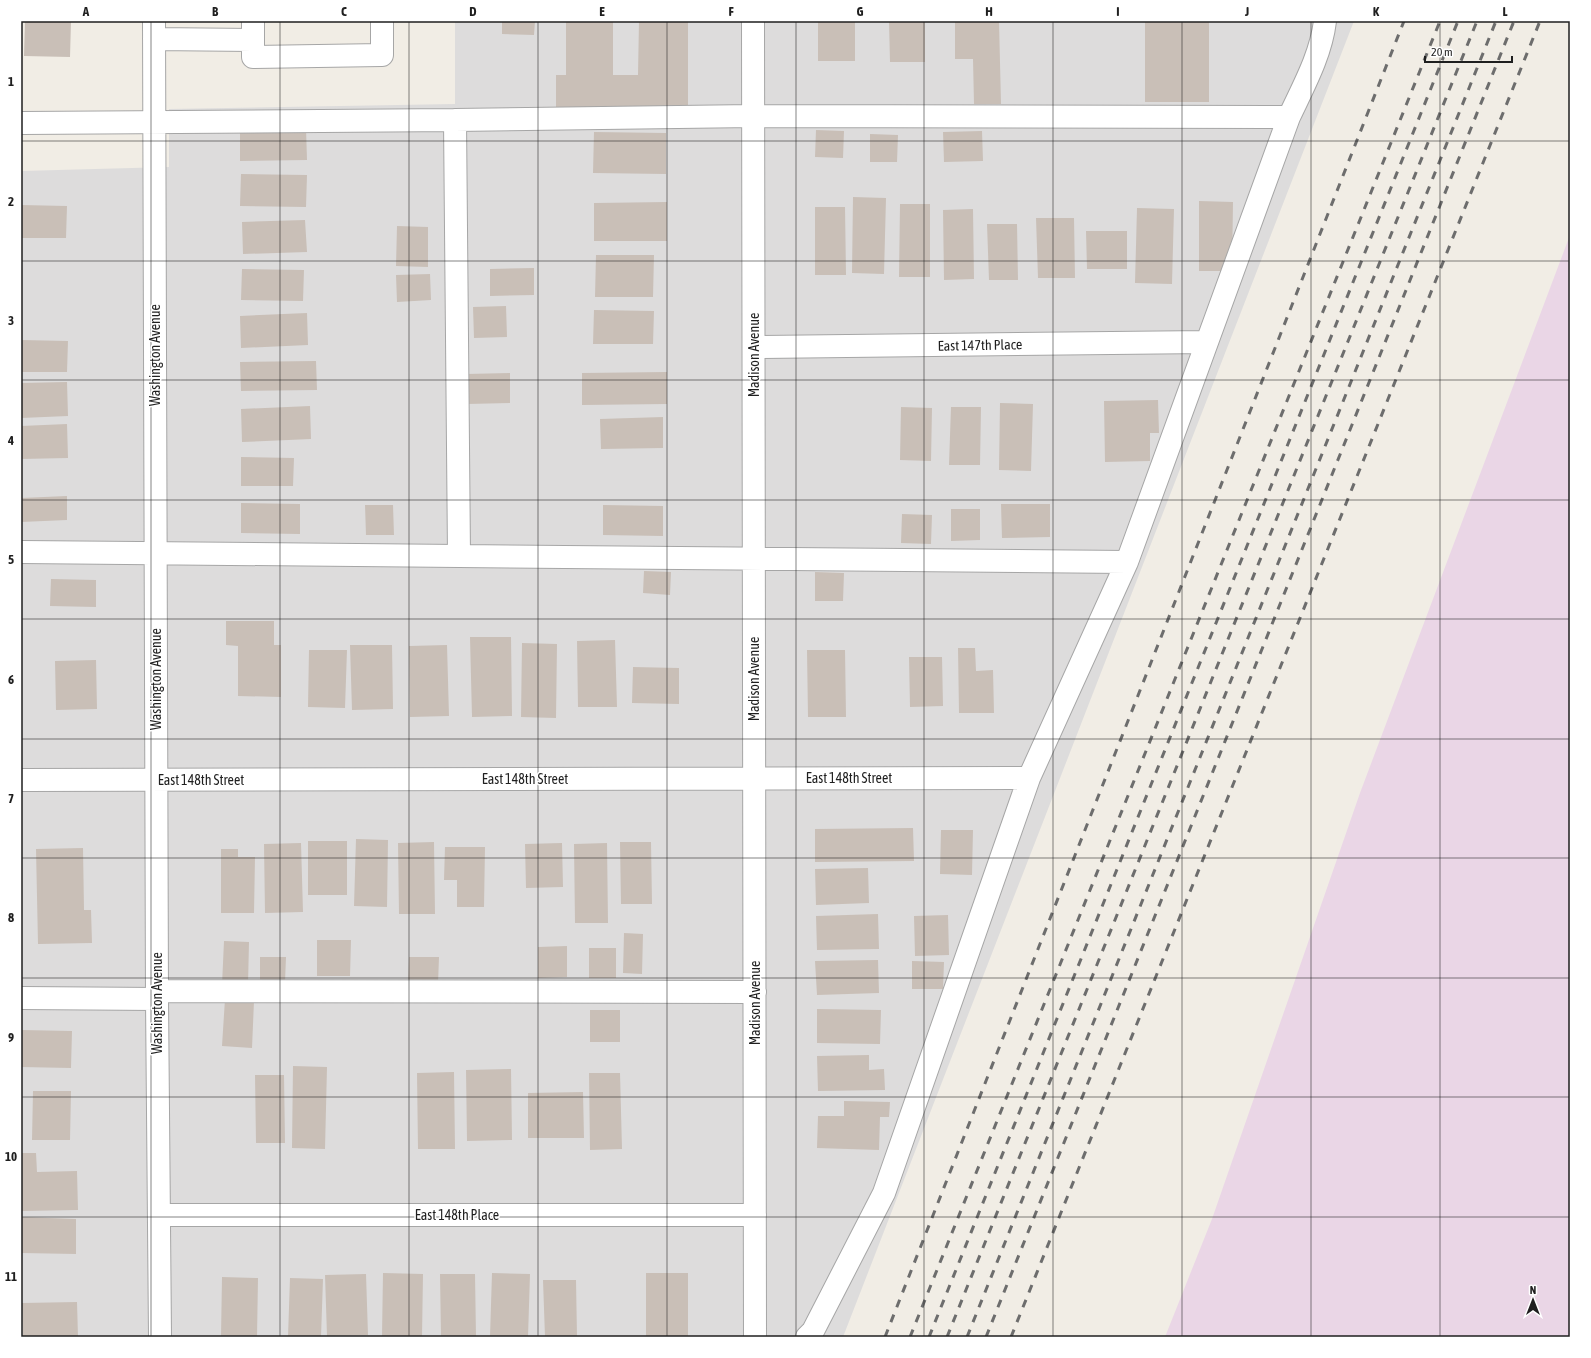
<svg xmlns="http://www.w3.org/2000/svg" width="1591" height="1358" viewBox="0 0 1591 1358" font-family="'Asap Condensed',sans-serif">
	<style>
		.residential { fill: #dddcdc }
		.industrial { fill: #ead6e6 }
		.building { fill: #c9bfb7 }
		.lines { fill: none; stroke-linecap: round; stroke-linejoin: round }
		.minor-casing { stroke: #a6a6a6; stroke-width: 24 }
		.minor { stroke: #fff; stroke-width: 22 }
		.rail { stroke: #6d6d6d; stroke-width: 3; stroke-dasharray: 8 8; stroke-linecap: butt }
		.grid { fill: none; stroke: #1f1f1f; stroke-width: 1; stroke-opacity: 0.55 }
		.labels { text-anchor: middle; stroke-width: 3; stroke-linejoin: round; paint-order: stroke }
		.street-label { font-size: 14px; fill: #1f1f1f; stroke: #fff }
		.neatline { fill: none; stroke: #1f1f1f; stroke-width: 1.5 }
		.grid-label { font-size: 13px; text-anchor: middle; font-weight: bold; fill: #1f1f1f }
	</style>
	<rect width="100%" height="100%" fill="#f1ede5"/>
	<path class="residential" d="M 455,21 L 1354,21 L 843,1337 L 21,1337 L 21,171 L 169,167 L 169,109 L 455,104 Z"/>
	<path class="industrial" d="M 1570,235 L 1570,1337 L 1165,1337 L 1212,1219 L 1360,793 Z"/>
	<path class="building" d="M 25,21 L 71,21 L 70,57 L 24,56 Z
		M 502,21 L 535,21 L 534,35 L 502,34 Z
		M 566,21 L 613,21 L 613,75 L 638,75 L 639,21 L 688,21 L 688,110 L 556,110 L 556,75 L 566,75 Z
		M 818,21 L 855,21 L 855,61 L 818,61 Z
		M 889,21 L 925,21 L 925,62 L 890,62 Z
		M 955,21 L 999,21 L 1001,104 L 974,104 L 973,59 L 955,59 Z
		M 1145,21 L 1209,21 L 1209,102 L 1145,102 Z
		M 306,128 L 307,160 L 240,161 L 240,129 Z
		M 816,130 L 844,131 L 843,158 L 815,157 Z
		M 982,131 L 983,161 L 944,162 L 943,132 Z
		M 594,132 L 666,133 L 666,174 L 593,173 Z
		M 870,134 L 898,135 L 897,162 L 870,162 Z
		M 241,174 L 307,175 L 306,207 L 240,206 Z
		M 853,197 L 886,198 L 884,274 L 852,273 Z
		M 1199,201 L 1233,202 L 1232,271 L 1199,271 Z
		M 667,202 L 667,241 L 594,241 L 594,203 Z
		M 900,204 L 930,204 L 930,277 L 899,277 Z
		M 21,205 L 67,206 L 66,238 L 21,238 Z
		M 815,207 L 845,207 L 846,275 L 815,275 Z
		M 1137,208 L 1174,209 L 1172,284 L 1135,283 Z
		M 973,209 L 974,279 L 944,280 L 943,210 Z
		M 1036,218 L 1074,218 L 1075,278 L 1038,278 Z
		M 305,220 L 307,252 L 243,254 L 242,222 Z
		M 987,224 L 1017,224 L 1018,280 L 989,280 Z
		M 397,226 L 428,227 L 428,267 L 396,266 Z
		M 1086,231 L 1127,231 L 1127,269 L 1087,269 Z
		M 596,255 L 654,255 L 653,297 L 595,297 Z
		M 534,268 L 534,295 L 490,296 L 490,269 Z
		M 242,269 L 304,270 L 303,301 L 241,300 Z
		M 430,274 L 431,300 L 397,302 L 396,275 Z
		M 506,306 L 507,337 L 474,338 L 473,307 Z
		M 594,310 L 654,311 L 653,344 L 593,344 Z
		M 307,313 L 308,345 L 241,348 L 240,316 Z
		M 21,340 L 68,341 L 67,372 L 21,372 Z
		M 316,361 L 317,390 L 241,391 L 240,362 Z
		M 667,372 L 667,404 L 582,405 L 582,373 Z
		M 510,373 L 510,403 L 467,404 L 466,374 Z
		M 67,382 L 68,416 L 21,418 L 21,383 Z
		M 1158,400 L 1159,433 L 1150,433 L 1150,461 L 1105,462 L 1104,401 Z
		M 1000,403 L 1033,404 L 1031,471 L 999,470 Z
		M 310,406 L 311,439 L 242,442 L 241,409 Z
		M 901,407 L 932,408 L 931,461 L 900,460 Z
		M 951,407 L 981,407 L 980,465 L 949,465 Z
		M 663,417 L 663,448 L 601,449 L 600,419 Z
		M 67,424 L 68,458 L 21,459 L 21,426 Z
		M 241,457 L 294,458 L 293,486 L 241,486 Z
		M 67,496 L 67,520 L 21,522 L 21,498 Z
		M 241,503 L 300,504 L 300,534 L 241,533 Z
		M 1001,504 L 1050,504 L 1050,537 L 1002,538 Z
		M 365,505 L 393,505 L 394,535 L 366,535 Z
		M 603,505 L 663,506 L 663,536 L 603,535 Z
		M 951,509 L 980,509 L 980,540 L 951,541 Z
		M 902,514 L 932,515 L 931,544 L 901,543 Z
		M 644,571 L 671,572 L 670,595 L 643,593 Z
		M 815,572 L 844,573 L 843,601 L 815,601 Z
		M 51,579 L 96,580 L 96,607 L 50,606 Z
		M 226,621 L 274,621 L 274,645 L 281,645 L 281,697 L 238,696 L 238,646 L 226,645 Z
		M 470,637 L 511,637 L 512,716 L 472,717 Z
		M 615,640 L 617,707 L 578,707 L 577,641 Z
		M 522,643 L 557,644 L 556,718 L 521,717 Z
		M 350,645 L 392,645 L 393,709 L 352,710 Z
		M 447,645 L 449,716 L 410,717 L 409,646 Z
		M 958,648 L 975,648 L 976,671 L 993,670 L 994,713 L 959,713 Z
		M 309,650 L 347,650 L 345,708 L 308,707 Z
		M 807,650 L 845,650 L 846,717 L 808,717 Z
		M 909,657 L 942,657 L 943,706 L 910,707 Z
		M 96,660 L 97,709 L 56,710 L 55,661 Z
		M 633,667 L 679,668 L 679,704 L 632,703 Z
		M 913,828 L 914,861 L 815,862 L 815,829 Z
		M 941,830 L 973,830 L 972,875 L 940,874 Z
		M 356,839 L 388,840 L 387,907 L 354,906 Z
		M 308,841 L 347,841 L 347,895 L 308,895 Z
		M 434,842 L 435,914 L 399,914 L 398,843 Z
		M 620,842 L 651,842 L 652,904 L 621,904 Z
		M 301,843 L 303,912 L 265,913 L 264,844 Z
		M 562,843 L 563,887 L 526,888 L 525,844 Z
		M 607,843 L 608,923 L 575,923 L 574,844 Z
		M 445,847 L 485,847 L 484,907 L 457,907 L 457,880 L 444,880 Z
		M 83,848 L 84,910 L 91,910 L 92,943 L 38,944 L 36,849 Z
		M 221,849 L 238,849 L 238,857 L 255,857 L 254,913 L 221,913 Z
		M 868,868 L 869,903 L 816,905 L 815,869 Z
		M 878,914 L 879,949 L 817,950 L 816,916 Z
		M 948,915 L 949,955 L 915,956 L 914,916 Z
		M 624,933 L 643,934 L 642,974 L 623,973 Z
		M 317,940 L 351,940 L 350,976 L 317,976 Z
		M 224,941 L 249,942 L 248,985 L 222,985 Z
		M 567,946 L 567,977 L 538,978 L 538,947 Z
		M 589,948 L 616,948 L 616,978 L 589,978 Z
		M 260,957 L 286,957 L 285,982 L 260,982 Z
		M 409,957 L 439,957 L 438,984 L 408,983 Z
		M 878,960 L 879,993 L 817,995 L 815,961 Z
		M 912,961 L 944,962 L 943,989 L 912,989 Z
		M 225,999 L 254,1001 L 252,1048 L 222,1046 Z
		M 817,1009 L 881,1010 L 880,1044 L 817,1043 Z
		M 590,1010 L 620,1010 L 620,1042 L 590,1042 Z
		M 21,1030 L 72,1031 L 71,1068 L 21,1067 Z
		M 869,1055 L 869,1070 L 884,1069 L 885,1090 L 818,1091 L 817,1056 Z
		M 293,1066 L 327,1067 L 325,1149 L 292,1148 Z
		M 511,1069 L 512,1140 L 467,1141 L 466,1070 Z
		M 454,1072 L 455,1149 L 418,1149 L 417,1073 Z
		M 589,1073 L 620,1073 L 622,1149 L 590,1150 Z
		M 255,1075 L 284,1075 L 285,1143 L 256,1143 Z
		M 33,1091 L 71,1091 L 70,1140 L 32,1140 Z
		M 583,1092 L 584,1138 L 528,1138 L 528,1093 Z
		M 844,1101 L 890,1102 L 889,1117 L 880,1117 L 879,1150 L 817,1148 L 818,1116 L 844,1116 Z
		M 21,1153 L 36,1153 L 37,1172 L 77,1171 L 78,1210 L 21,1211 Z
		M 21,1217 L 76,1219 L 76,1254 L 21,1253 Z
		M 383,1273 L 423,1274 L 422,1337 L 382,1336 Z
		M 492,1273 L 530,1274 L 528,1337 L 490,1337 Z
		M 646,1273 L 688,1273 L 688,1337 L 646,1337 Z
		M 366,1274 L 368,1335 L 327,1336 L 325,1275 Z
		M 440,1274 L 475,1274 L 476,1337 L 441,1337 Z
		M 222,1277 L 258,1278 L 257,1337 L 221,1337 Z
		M 290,1278 L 323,1279 L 321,1337 L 288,1337 Z
		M 543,1280 L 576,1280 L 577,1337 L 545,1337 Z
		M 77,1302 L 78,1337 L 23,1337 L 22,1303 Z"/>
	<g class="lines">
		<defs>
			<path id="minor" d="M 154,21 L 157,999 L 160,1337
				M 253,21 L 253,57 L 382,55 L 382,21
				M 753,21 L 755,1337
				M 154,39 L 253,40
				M 455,120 L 459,555
				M 21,123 L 455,120 L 753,116 L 1289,117
				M 754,347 L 1207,342
				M 21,552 L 1127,562
				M 21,780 L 1029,778
				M 157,991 L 755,992
				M 21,998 L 157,999
				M 159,1215 L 755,1215
				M 807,1337 L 813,1331 L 884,1193 L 1029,778 L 1127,562 L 1289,117 C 1303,87 1321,55 1325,21"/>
		</defs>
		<use href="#minor" class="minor-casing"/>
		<use href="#minor" class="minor"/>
		<path class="rail" d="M 885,1337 L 1404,21
			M 910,1337 L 1440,21
			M 929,1337 L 1458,21
			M 947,1337 L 1477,21
			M 967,1337 L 1496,21
			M 986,1337 L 1514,21
			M 1011,1337 L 1540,21"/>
	</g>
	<path class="grid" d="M 151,21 L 151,1337M 280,21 L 280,1337M 409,21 L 409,1337M 538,21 L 538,1337M 667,21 L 667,1337M 796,21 L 796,1337M 924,21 L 924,1337M 1053,21 L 1053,1337M 1182,21 L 1182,1337M 1311,21 L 1311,1337M 1440,21 L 1440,1337M 21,141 L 1570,141M 21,261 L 1570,261M 21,380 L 1570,380M 21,500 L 1570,500M 21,619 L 1570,619M 21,739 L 1570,739M 21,858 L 1570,858M 21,978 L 1570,978M 21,1097 L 1570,1097M 21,1217 L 1570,1217"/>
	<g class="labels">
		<g class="street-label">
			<text transform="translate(980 345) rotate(-1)" y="5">East 147th Place</text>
			<text transform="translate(155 355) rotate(-90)" y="5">Washington Avenue</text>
			<text transform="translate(754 355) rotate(-90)" y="5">Madison Avenue</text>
			<text transform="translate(156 679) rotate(-90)" y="5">Washington Avenue</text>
			<text transform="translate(754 679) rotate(-90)" y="5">Madison Avenue</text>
			<text x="849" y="783">East 148th Street</text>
			<text x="525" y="784">East 148th Street</text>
			<text x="201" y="785">East 148th Street</text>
			<text transform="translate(157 1003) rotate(-90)" y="5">Washington Avenue</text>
			<text transform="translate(755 1003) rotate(-90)" y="5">Madison Avenue</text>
			<text x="457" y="1220">East 148th Place</text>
		</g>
	</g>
	<rect width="1591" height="1358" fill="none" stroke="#ffffff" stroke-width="44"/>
	<g transform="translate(1533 1300)" stroke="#ffffff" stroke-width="3" paint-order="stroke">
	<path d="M0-3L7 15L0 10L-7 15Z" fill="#1f1f1f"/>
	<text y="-6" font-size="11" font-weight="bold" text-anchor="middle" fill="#1f1f1f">N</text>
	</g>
	<path d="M1425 56v6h87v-6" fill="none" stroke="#1f1f1f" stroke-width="2"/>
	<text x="1431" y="56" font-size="12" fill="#1f1f1f" stroke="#ffffff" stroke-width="3" paint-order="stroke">20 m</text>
	<rect x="22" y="22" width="1547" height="1314" class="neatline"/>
	<g class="grid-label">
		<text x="86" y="16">A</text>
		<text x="215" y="16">B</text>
		<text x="344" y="16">C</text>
		<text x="473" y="16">D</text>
		<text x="602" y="16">E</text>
		<text x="731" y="16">F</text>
		<text x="860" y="16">G</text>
		<text x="989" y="16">H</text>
		<text x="1118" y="16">I</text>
		<text x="1247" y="16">J</text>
		<text x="1376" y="16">K</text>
		<text x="1505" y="16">L</text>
		<text x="11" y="86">1</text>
		<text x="11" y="206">2</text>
		<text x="11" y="325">3</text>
		<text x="11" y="445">4</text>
		<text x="11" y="564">5</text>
		<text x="11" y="684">6</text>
		<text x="11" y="803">7</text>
		<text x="11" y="922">8</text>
		<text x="11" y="1042">9</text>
		<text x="11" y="1161">10</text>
		<text x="11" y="1281">11</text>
	</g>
</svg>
